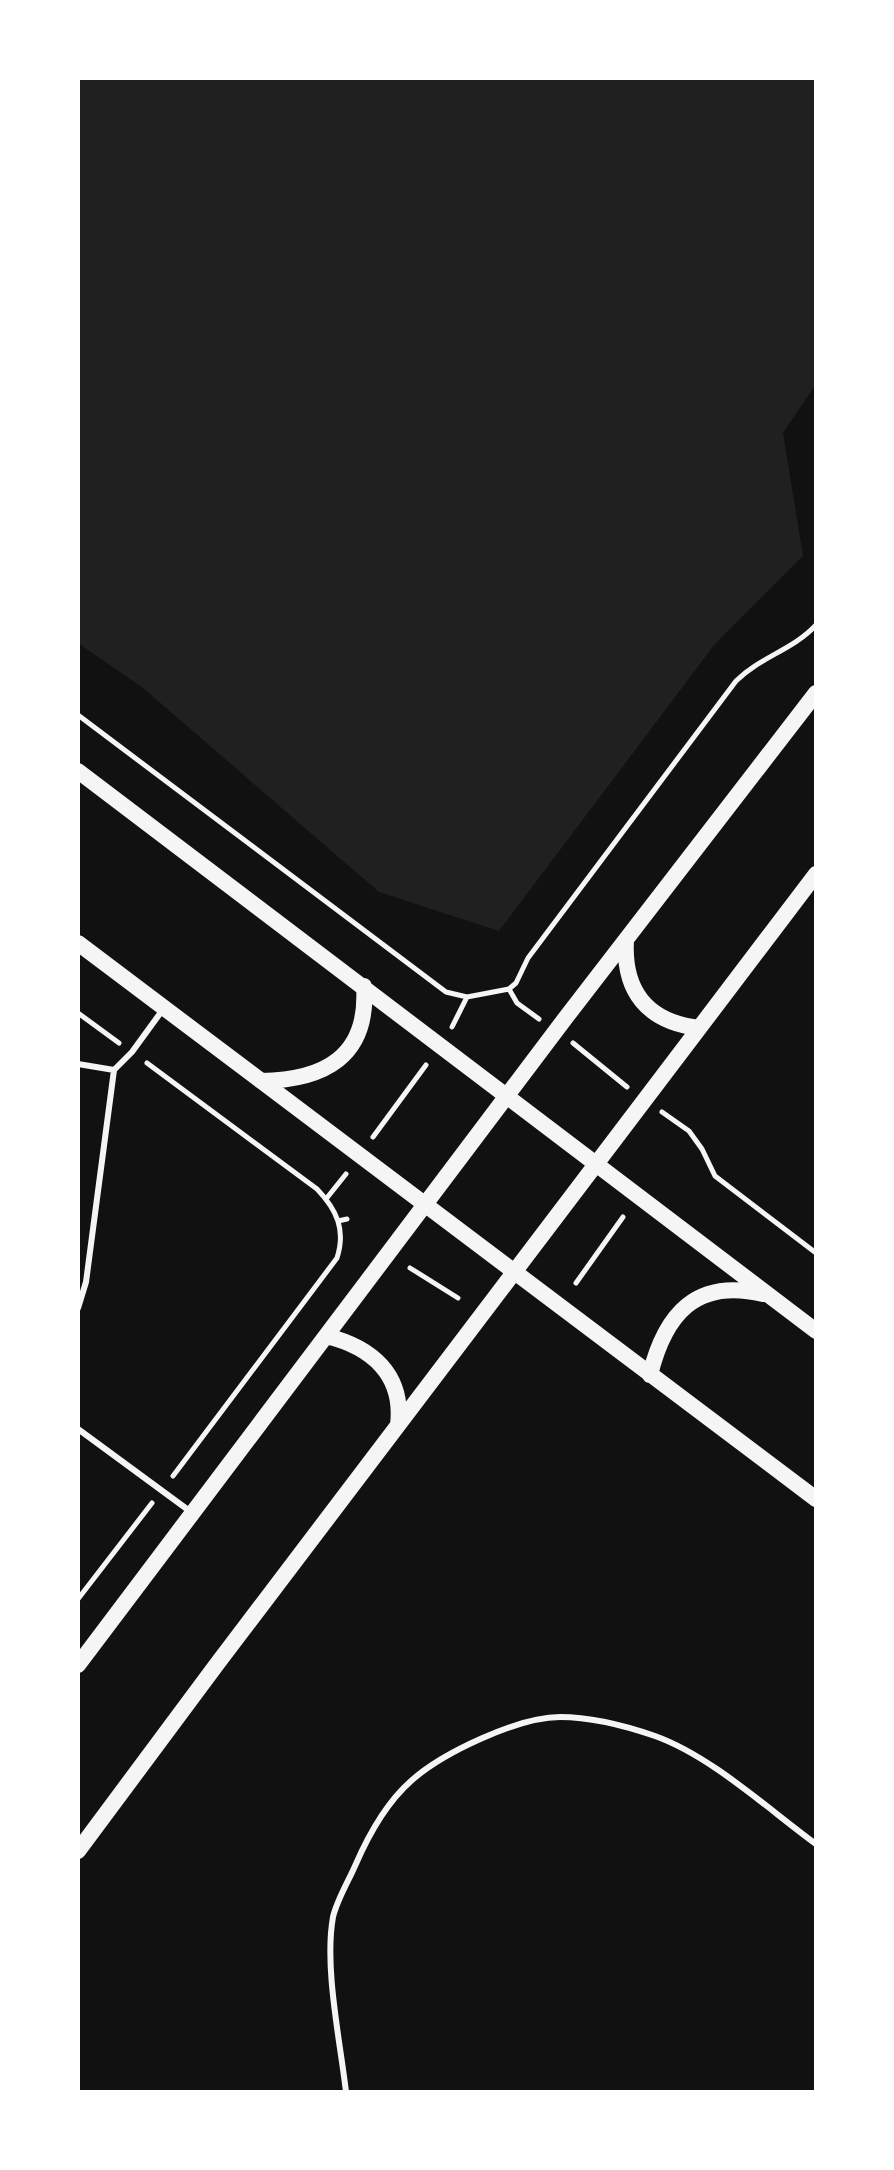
<svg xmlns="http://www.w3.org/2000/svg" width="894" height="2170" viewBox="0 0 894 2170" font-family="'Public Sans',sans-serif">
	<style>
		.green { fill: #202020 }
		.lines { fill: none; stroke-linecap: round; stroke-linejoin: round }
		.path { stroke: #f5f5f5; stroke-width: 5 }
		.service { stroke: #f5f5f5; stroke-width: 6 }
		.secondary { stroke: #f5f5f5; stroke-width: 16 }
	</style>
	<rect width="100%" height="100%" fill="#111"/>
	<path class="green" d="M 78,78 L 816,78 L 816,384 L 783,433 L 803,556 L 715,644 L 499,931 L 379,892 L 143,688 L 78,643 Z"/>
	<g class="lines">
		<path class="path" d="M 78,715 L 446,992 L 467,997 L 509,989 L 516,983 L 528,958 L 736,681 C 760,657 793,650 816,625
			M 509,989 L 517,1003 L 539,1019
			M 78,1013 L 119,1043
			M 452,1027 L 467,997
			M 573,1043 L 627,1087
			M 147,1063 L 317,1189 C 337,1210 346,1230 337,1258 L 173,1476
			M 662,1112 L 689,1131 L 702,1149 L 715,1176 L 816,1253
			M 373,1137 L 426,1065
			M 326,1199 L 346,1174
			M 338,1221 L 347,1219
			M 410,1268 L 458,1298
			M 576,1283 L 623,1217
			M 78,1599 L 152,1503"/>
		<path class="service" d="M 78,1064 L 114,1070
			M 78,1308 L 86,1282 L 114,1070 L 132,1052 L 164,1008
			M 78,1429 L 191,1512
			M 346,2092 C 340,2040 324,1967 333,1917 C 337,1900 348,1882 355,1866 C 368,1836 386,1803 411,1781 C 442,1753 518,1717 560,1717 C 591,1717 626,1726 655,1736 C 711,1756 768,1809 816,1844"/>
		<path class="secondary" d="M 78,771 L 816,1331
			M 626,940 C 623,991 647,1022 699,1028
			M 78,943 L 816,1499
			M 261,1081 C 324,1080 369,1057 364,986
			M 326,1336 C 372,1347 404,1375 398,1425
			M 650,1375 C 665,1314 696,1278 763,1294
			M 78,1665 L 567,1016 L 816,693
			M 78,1851 L 217,1664 L 816,874"/>
	</g>
	<rect width="894" height="2170" fill="none" stroke="#ffffff" stroke-width="160"/>
</svg>
